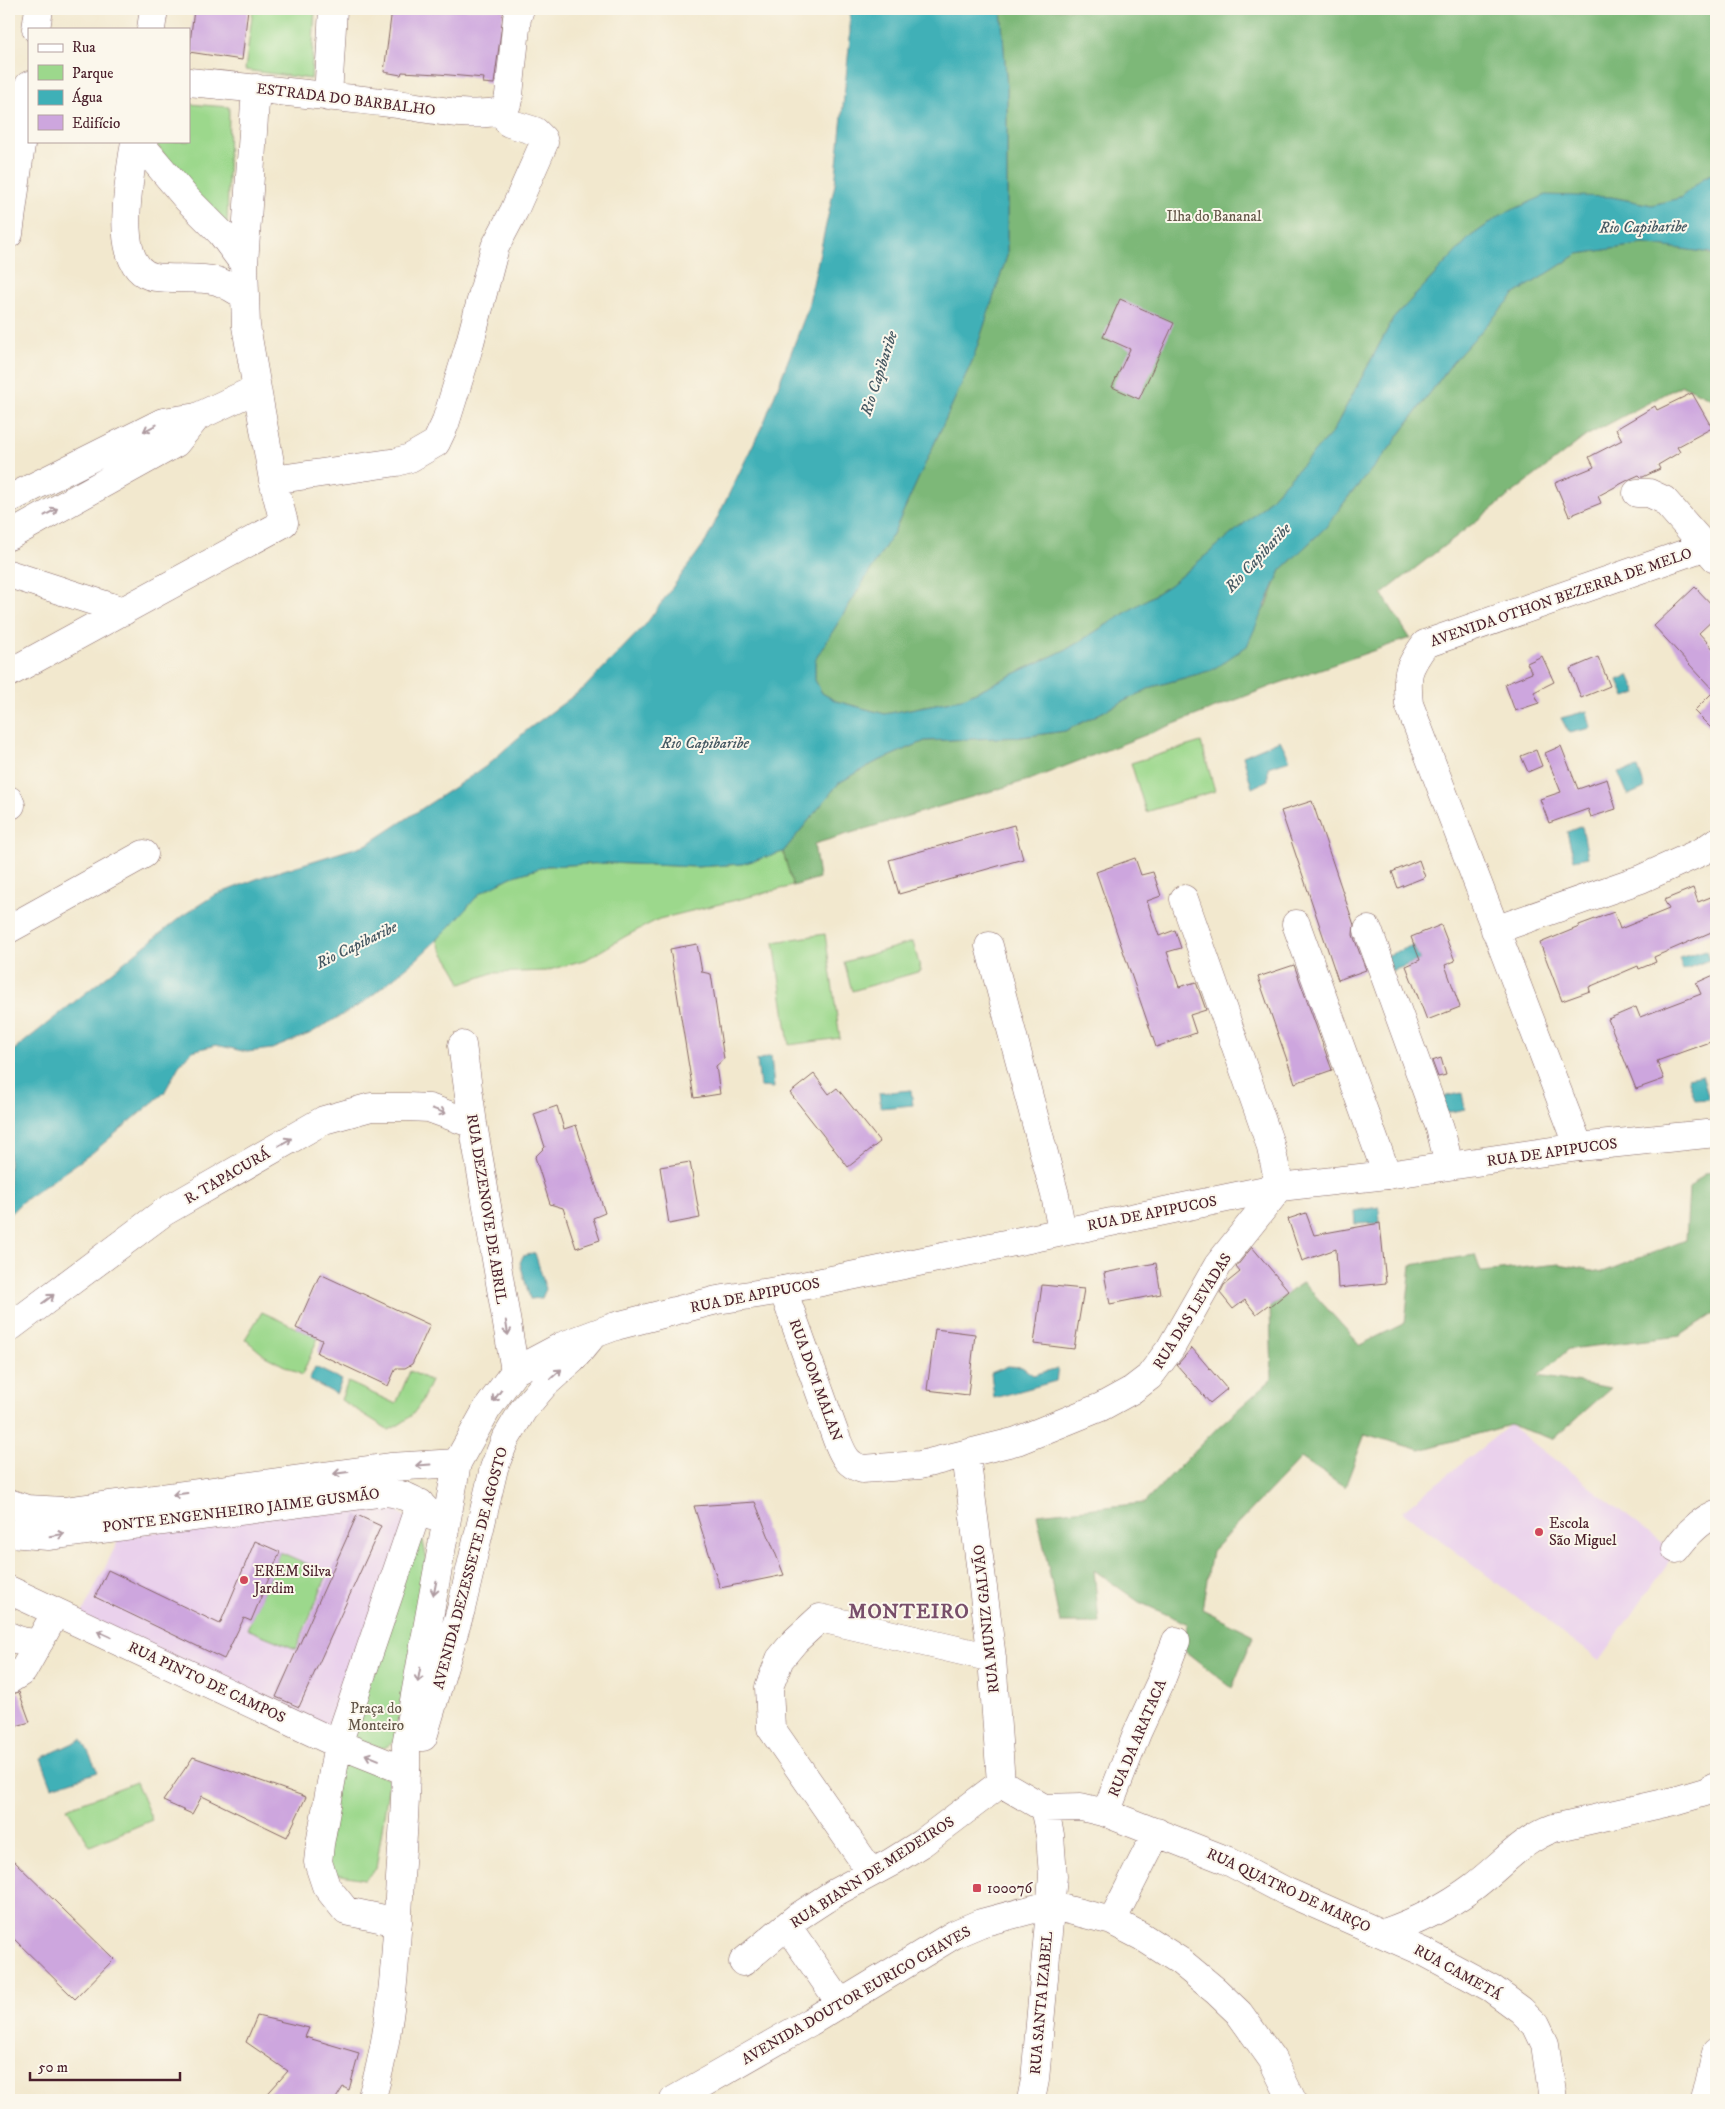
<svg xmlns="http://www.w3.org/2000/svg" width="1725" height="2109" viewBox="0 0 1725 2109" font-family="'IM FELL DW Pica',serif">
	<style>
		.built { fill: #ead1ec }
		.green { fill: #9cd88c; stroke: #737c5c }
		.forest { fill: #7db878; stroke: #646c52 }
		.water { fill: #3fb0b7; stroke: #446871 }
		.building { fill: #cda6de }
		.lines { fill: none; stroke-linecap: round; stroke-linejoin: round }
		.minor-casing { stroke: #856564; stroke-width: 29 }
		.major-casing { stroke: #856564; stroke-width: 29 }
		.minor { stroke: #fff; stroke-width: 28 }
		.major { stroke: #fff; stroke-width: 28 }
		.oneway { stroke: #ae9aa0 }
		.poi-dot { fill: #d1495b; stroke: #fbf7ec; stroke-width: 2 }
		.labels { text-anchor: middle; stroke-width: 4; stroke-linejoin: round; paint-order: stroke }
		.street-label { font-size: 15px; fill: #4a1f2b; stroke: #fbf7ec }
		.park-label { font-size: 15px; fill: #635648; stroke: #fbf7ec }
		.poi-label { font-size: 15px; fill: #4a1f2b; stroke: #fbf7ec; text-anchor: start }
		.water-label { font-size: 16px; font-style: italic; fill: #465963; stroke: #fbf7ec }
		.district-label { font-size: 20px; font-weight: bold; letter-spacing: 1px; fill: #784e6a; stroke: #fbf7ec }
	</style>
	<rect width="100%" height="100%" fill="#fbf7ec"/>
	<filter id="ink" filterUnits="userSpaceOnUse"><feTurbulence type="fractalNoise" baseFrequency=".02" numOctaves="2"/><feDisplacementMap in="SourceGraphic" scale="10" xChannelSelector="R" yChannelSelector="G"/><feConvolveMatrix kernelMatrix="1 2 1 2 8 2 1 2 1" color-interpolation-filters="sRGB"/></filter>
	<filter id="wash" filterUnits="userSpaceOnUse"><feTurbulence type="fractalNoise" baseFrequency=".0096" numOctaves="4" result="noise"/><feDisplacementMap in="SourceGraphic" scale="20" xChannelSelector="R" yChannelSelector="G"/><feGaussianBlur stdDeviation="1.12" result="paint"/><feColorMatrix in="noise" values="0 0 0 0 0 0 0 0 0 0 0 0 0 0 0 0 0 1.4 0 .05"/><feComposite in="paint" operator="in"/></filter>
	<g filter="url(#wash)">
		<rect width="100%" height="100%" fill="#f2e8ce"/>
		<path class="built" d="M 1510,1425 L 1675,1553 L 1599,1660 L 1402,1511 Z
			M 384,1500 L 409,1520 L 336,1736 L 78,1622 L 120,1537 Z"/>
		<path class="green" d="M 253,9 L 315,9 L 311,79 L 245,70 Z
			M 189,104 L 229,107 L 227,241 L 154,141 L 189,141 Z
			M 1201,742 L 1215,791 L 1146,812 L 1131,763 Z
			M 783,852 L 793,886 L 659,919 L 626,936 L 587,959 L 546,971 L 492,973 L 461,984 C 456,968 443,956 437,940 L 480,893 L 511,877 L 547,866 L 609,863 L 696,867 L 742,864 Z
			M 825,934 L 840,1038 L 789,1045 L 774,942 Z
			M 913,942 L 921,971 L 852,991 L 844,962 Z
			M 262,1312 L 318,1338 L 302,1375 L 265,1356 L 245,1339 Z
			M 410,1371 L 431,1381 C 419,1407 416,1417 389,1430 L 341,1400 L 348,1382 L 396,1404 Z
			M 419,1531 L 423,1541 L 427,1561 L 394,1742 L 384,1748 L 349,1738 Z
			M 280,1552 L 328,1573 L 296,1649 L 247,1629 Z
			M 340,1759 L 388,1779 L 389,1782 L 376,1869 L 365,1879 L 324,1872 Z
			M 136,1782 L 152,1820 L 90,1846 L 67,1808 Z"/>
		<path class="forest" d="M 1001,9 L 1716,9 L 1716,172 L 1705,177 L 1680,198 L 1652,205 L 1611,197 L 1501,215 L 1470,237 L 1393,319 L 1332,433 L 1258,512 L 1170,585 L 1069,648 L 961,699 L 885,714 L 836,701 L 822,693 L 815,680 L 815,660 L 893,534 L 973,359 L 1007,256 L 1007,89 Z
			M 1644,244 L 1705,252 L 1716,257 L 1716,401 L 1682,385 L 1586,436 L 1382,594 L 1410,638 L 1277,684 L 1032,779 L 814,844 L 819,878 L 793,886 L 783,852 L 839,783 L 874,763 L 925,741 L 1021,737 L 1065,731 L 1152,687 L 1212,670 L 1267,605 L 1281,570 L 1326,527 L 1349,496 L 1389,449 L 1452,363 L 1515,294 L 1578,254 Z
			M 1716,1172 L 1716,1312 L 1680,1336 L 1569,1349 L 1538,1376 L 1611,1388 L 1553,1439 L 1510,1425 L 1420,1450 L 1365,1434 L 1345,1487 L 1301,1458 L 1212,1551 L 1202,1609 L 1254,1635 L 1232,1688 L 1181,1648 L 1188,1624 L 1139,1602 L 1094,1570 L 1099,1623 L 1060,1623 L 1037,1514 L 1144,1503 L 1217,1428 L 1272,1379 L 1270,1307 L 1303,1282 L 1360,1345 L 1405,1323 L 1411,1265 L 1475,1255 L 1481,1272 L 1559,1264 L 1603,1272 L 1686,1240 L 1689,1188 L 1705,1173 Z"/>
		<path class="water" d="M 850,9 L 1001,9 L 1007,89 L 1007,256 L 973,359 L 893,534 L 815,660 L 815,680 L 822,693 L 836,701 L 885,714 L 961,699 L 1069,648 L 1170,585 L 1258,512 L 1332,433 L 1393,319 L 1470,237 L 1501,215 L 1546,195 L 1611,197 L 1652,205 L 1680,198 L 1705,177 L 1716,172 L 1716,256 L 1711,253 L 1644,244 L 1578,254 L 1515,294 L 1452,363 L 1389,449 L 1349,496 L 1326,527 L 1281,570 L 1247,646 L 1212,670 L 1152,687 L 1065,731 L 1021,737 L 925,741 L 874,763 L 839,783 L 783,852 L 742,864 L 696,867 L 609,863 L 547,866 L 511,877 L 480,893 L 450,927 L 418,958 L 363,1003 L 309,1034 L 272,1049 L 247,1052 L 216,1045 L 192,1051 L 180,1064 L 164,1093 L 92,1153 L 23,1201 L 9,1215 L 9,1054 L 182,916 L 213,896 L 264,876 L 368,844 L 485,767 L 527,730 L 584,688 L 646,624 L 706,541 L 765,420 L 807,311 L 835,184 L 850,38 Z
			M 1629,675 L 1637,693 L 1625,697 L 1618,680 Z
			M 1587,711 L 1591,728 L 1569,733 L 1561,718 Z
			M 1280,740 L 1290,760 L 1268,767 L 1268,780 L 1252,788 L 1243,756 Z
			M 1638,768 L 1645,788 L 1628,795 L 1618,772 Z
			M 1582,826 L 1588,857 L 1574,860 L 1567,832 Z
			M 1413,945 L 1420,960 L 1392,971 L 1386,956 Z
			M 1706,950 L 1709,960 L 1683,970 L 1679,958 Z
			M 771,1056 L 774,1088 L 760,1087 L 757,1060 Z
			M 1702,1075 L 1709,1099 L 1695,1100 L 1688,1078 Z
			M 911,1090 L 913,1105 L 881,1108 L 879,1093 Z
			M 1462,1093 L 1465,1109 L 1445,1113 L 1441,1097 Z
			M 1379,1207 L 1380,1223 L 1355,1224 L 1354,1211 Z
			M 535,1253 L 546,1289 L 542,1298 L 530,1299 L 520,1263 L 523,1256 Z
			M 1008,1366 L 1022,1367 L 1033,1375 L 1058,1368 L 1056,1381 L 994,1398 L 991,1373 Z
			M 315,1367 L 342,1380 L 336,1394 L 309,1380 Z
			M 82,1739 L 98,1772 L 52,1787 L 41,1758 Z"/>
		<g id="blocks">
			<path class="building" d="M 194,9 L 248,9 L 242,60 L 189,52 Z
				M 392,9 L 504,9 L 494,84 L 483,83 L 484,78 L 438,74 L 402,72 L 401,75 L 384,72 Z
				M 1120,299 L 1174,323 L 1139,399 L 1112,387 L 1130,349 L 1103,337 Z
				M 1692,393 L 1712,428 L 1677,447 L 1680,452 L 1658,465 L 1660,469 L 1643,477 L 1641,477 L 1639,475 L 1630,479 L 1598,496 L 1601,503 L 1569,516 L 1555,483 L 1594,467 L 1589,457 L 1622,440 L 1616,429 L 1655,406 L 1657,410 Z
				M 1695,587 L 1716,609 L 1716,617 L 1699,633 L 1716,652 L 1716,733 L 1694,711 L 1714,691 L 1654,626 Z
				M 1542,656 L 1554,682 L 1534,692 L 1539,703 L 1515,711 L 1505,684 L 1532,673 L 1527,663 Z
				M 1598,657 L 1610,686 L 1581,698 L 1570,669 Z
				M 1561,746 L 1578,789 L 1607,779 L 1616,809 L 1591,817 L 1588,809 L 1549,823 L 1540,799 L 1561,792 L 1545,753 Z
				M 1536,750 L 1542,766 L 1528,772 L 1521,756 Z
				M 1312,801 L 1354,925 L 1353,935 L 1366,970 L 1338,980 L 1281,811 Z
				M 1014,825 L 1023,859 L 899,894 L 889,860 Z
				M 1135,858 L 1141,875 L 1153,872 L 1161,896 L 1147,901 L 1159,936 L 1175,930 L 1181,948 L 1167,952 L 1179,987 L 1196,982 L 1206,1010 L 1190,1015 L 1196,1033 L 1156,1047 L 1096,872 Z
				M 1419,860 L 1425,877 L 1398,888 L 1392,872 Z
				M 1693,888 L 1698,902 L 1716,895 L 1716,930 L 1654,957 L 1656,962 L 1639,969 L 1638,966 L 1589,987 L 1590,991 L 1562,1001 L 1540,943 L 1579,927 L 1579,925 L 1614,912 L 1620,929 L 1669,909 L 1664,900 Z
				M 1441,925 L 1455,961 L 1445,965 L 1460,1007 L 1427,1020 L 1406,966 L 1420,960 L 1411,937 Z
				M 697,944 L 702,972 L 711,974 L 724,1059 L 716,1066 L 720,1094 L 694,1098 L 670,949 Z
				M 1294,965 L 1332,1070 L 1295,1083 L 1258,977 Z
				M 1716,974 L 1716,1040 L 1657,1061 L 1664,1079 L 1636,1089 L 1608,1019 L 1636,1007 L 1640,1017 L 1701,994 L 1696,983 Z
				M 1441,1058 L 1446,1075 L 1438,1077 L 1432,1061 Z
				M 814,1074 L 829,1094 L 837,1088 L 880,1142 L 848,1167 L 790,1093 Z
				M 557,1106 L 564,1129 L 576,1125 L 605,1213 L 593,1218 L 600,1240 L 576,1248 L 563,1208 L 550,1204 L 535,1157 L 545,1147 L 534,1114 Z
				M 690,1162 L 700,1218 L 669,1224 L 660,1167 Z
				M 1306,1213 L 1314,1235 L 1380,1223 L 1386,1283 L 1338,1288 L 1336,1249 L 1302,1261 L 1288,1219 Z
				M 1252,1247 L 1289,1291 L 1270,1307 L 1268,1305 L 1256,1314 L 1245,1300 L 1233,1309 L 1220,1293 L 1224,1285 L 1240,1272 L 1236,1267 Z
				M 1156,1263 L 1161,1294 L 1110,1304 L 1104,1273 Z
				M 320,1274 L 430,1325 L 412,1364 L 405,1368 L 396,1368 L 388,1386 L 317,1353 L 322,1340 L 296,1328 Z
				M 1042,1285 L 1084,1289 L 1074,1349 L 1034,1344 Z
				M 935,1329 L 975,1334 L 968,1395 L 927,1390 Z
				M 1192,1348 L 1227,1389 L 1210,1403 L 1177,1365 Z
				M 755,1502 L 784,1575 L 720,1588 L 694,1506 Z
				M 357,1515 L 381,1526 L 299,1707 L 276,1697 Z
				M 255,1541 L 280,1552 L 251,1621 L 244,1618 L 224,1659 L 95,1597 L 108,1570 L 220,1624 Z
				M 19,1692 L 30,1722 L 9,1728 L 9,1695 Z
				M 193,1757 L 306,1797 L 287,1837 L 202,1796 L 192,1814 L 163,1801 Z
				M 9,1856 L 114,1959 L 75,1999 L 9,1934 Z
				M 257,2016 L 309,2028 L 305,2037 L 359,2053 L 349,2090 L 343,2087 L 335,2100 L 262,2100 L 288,2071 L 246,2042 Z"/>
		</g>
	</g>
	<g filter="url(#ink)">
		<use href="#blocks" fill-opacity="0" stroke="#856564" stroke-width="1"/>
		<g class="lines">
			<defs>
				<path id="minor" d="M 36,29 L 39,9
					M 151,29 L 154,9
					M 189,82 C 253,88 317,95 382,102 C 421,106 463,119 502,111
					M 328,97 L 333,9
					M 502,111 L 507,104 L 509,95 L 517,18 L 520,9
					M 135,141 C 131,172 109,270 155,277 C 175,280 197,276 217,281 C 226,284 235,290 244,295
					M 138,141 L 187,199 L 221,233 L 244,264
					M 9,234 L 29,85
					M 273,480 L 397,462 L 410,458 L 436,443 L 445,424 L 468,350 L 495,247 L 514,211 L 544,143 L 543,139 L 535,131 L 509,123 L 502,111
					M 1637,493 L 1649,493 L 1664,500 L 1715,558
					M 9,499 L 163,422 L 197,417 L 256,389
					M 9,536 L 176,443 L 197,417
					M 9,574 L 124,611
					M 9,673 L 284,523 L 273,480 L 246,326 L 244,264 L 256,88
					M 9,800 L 11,805
					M 1296,924 L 1387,1175
					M 9,929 L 144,854
					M 1368,930 L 1440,1128 L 1449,1165
					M 1495,930 L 1641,879 L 1703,851 L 1716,842
					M 989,946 L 1055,1195 L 1062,1231
					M 462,1045 L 473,1124 L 515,1371
					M 1579,1147 L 1409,704 C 1406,674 1407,669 1425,644 L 1704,547
					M 783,1290 L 837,1440 C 843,1454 846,1464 862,1469 L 920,1465 L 1017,1441 L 1101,1407 L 1132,1390 L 1149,1377 L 1170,1349 L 1218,1265 L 1280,1187 L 1270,1144 L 1184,899
					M 9,1328 L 164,1212 L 324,1120 L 371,1107 L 407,1107 L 429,1108 L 473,1124
					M 966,1455 L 992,1658 L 1001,1783
					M 9,1503 L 27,1509 L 64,1511 L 390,1467 L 457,1463
					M 9,1533 L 48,1536 L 385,1492 C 404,1494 420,1500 431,1516
					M 1676,1549 C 1687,1534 1699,1521 1716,1514
					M 9,1590 L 338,1744 L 406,1771
					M 9,1636 C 19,1641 28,1644 40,1641
					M 9,1680 L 23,1671 L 56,1612
					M 1001,1783 L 1044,1808 L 1081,1807 L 1106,1813 L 1226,1860 L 1285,1891 L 1426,1953 L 1491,1988 L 1521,2010 L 1536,2025 L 1545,2044 L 1553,2100
					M 1106,1813 L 1137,1733 L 1160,1683 L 1176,1641
					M 871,1872 L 771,1728 L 769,1687 L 780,1659 L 795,1641 L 820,1618 L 992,1658
					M 1112,1921 L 1157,1832
					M 398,1922 L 346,1911 L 326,1886 L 318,1862 L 320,1844 L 338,1744 L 420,1503
					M 787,1926 L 841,2004
					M 1384,1933 C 1416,1922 1446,1907 1473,1887 C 1501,1866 1521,1840 1554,1828 L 1678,1800 L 1705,1792 L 1716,1786
					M 743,1962 L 796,1918 L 836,1892 L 890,1863 L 922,1843 L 1001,1783
					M 674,2100 L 810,2022 L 955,1934 L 981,1923 L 1049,1905 L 1112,1921 L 1141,1936 L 1180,1961 L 1216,1991 L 1239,2013 L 1272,2059 L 1292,2100
					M 1031,2100 L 1035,2080 L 1053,1876 L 1050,1835 L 1044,1808
					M 1705,2100 L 1716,2053"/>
				<path id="major" d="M 423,1737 L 461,1609 L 494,1468 L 505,1440 L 523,1410 L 544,1385 L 572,1360 L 589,1340
					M 371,2100 C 393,2029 396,1953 400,1878 C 403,1834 407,1790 406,1745 L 457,1463 L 487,1409 L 515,1371 L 562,1346 L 616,1326 L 717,1300 L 783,1290 L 1280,1187 L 1387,1175 L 1579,1147 L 1716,1133"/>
			</defs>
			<use href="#minor" class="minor-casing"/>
			<use href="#major" class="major-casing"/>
			<use href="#minor" class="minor"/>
			<use href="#major" class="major"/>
		</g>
		<defs><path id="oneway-shaft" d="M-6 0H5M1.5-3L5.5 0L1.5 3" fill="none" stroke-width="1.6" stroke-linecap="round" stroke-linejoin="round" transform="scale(1.25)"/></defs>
		<g class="oneway">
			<use href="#oneway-shaft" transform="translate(150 428) rotate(153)"/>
			<use href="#oneway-shaft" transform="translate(51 512) rotate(-29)"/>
			<use href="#oneway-shaft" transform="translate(439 1111) rotate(20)"/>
			<use href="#oneway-shaft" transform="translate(285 1142) rotate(-30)"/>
			<use href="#oneway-shaft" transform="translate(48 1299) rotate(-37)"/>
			<use href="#oneway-shaft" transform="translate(507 1328) rotate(81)"/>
			<use href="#oneway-shaft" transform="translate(556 1374) rotate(-42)"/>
			<use href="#oneway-shaft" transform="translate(497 1396) rotate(126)"/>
			<use href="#oneway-shaft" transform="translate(423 1465) rotate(176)"/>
			<use href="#oneway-shaft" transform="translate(341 1473) rotate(173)"/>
			<use href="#oneway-shaft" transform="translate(180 1494) rotate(173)"/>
			<use href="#oneway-shaft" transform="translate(57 1535) rotate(-9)"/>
			<use href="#oneway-shaft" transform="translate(435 1588) rotate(101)"/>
			<use href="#oneway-shaft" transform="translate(104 1634) rotate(-155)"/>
			<use href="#oneway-shaft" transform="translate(419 1675) rotate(100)"/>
			<use href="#oneway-shaft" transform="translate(372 1757) rotate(-158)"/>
		</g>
	</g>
	<g class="poi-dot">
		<circle cx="1539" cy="1532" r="5"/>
		<circle cx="244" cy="1580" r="5"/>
		<rect x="972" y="1883" width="10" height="10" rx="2.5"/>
	</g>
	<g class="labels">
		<g class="street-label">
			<text transform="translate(346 99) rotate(7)" y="5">ESTRADA DO BARBALHO</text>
			<text transform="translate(1561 597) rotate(-19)" y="5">AVENIDA OTHON BEZERRA DE MELO</text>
			<text transform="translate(1552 1152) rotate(-8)" y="5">RUA DE APIPUCOS</text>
			<text transform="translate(227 1176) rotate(-30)" y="5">R. TAPACURÁ</text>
			<text transform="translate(487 1209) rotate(81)" y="5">RUA DEZENOVE DE ABRIL</text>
			<text transform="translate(1152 1213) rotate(-11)" y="5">RUA DE APIPUCOS</text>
			<text transform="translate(755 1295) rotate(-11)" y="5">RUA DE APIPUCOS</text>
			<text transform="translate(1192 1311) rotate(-58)" y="5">RUA DAS LEVADAS</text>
			<text transform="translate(816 1380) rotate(70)" y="5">RUA DOM MALAN</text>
			<text transform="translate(241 1510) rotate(-7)" y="5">PONTE ENGENHEIRO JAIME GUSMÃO</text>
			<text transform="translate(470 1568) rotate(-75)" y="5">AVENIDA DEZESSETE DE AGOSTO</text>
			<text transform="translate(986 1619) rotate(-96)" y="5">RUA MUNIZ GALVÃO</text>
			<text transform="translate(207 1682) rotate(25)" y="5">RUA PINTO DE CAMPOS</text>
			<text transform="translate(1137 1738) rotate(-67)" y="5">RUA DA ARATACA</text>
			<text transform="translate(872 1872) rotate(-33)" y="5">RUA BIANN DE MEDEIROS</text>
			<text transform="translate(1289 1890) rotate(25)" y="5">RUA QUATRO DE MARÇO</text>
			<text transform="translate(1458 1972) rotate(29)" y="5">RUA CAMETÁ</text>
			<text transform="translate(856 1995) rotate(-30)" y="5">AVENIDA DOUTOR EURICO CHAVES</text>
			<text transform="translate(1041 2003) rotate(-85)" y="5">RUA SANTA IZABEL</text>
		</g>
		<g class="park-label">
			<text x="1214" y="221">Ilha do Bananal</text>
			<text x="376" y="1713">Praça do<tspan x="376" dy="17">Monteiro</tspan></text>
		</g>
		<g class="poi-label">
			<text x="1549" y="1528">Escola<tspan x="1549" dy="17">São Miguel</tspan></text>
			<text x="254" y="1576">EREM Silva<tspan x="254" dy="17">Jardim</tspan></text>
			<text x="987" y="1893">100076</text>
		</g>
		<g class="water-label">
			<text transform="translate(1643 226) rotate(-1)" y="6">Rio Capibaribe</text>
			<text transform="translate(878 373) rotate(-72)" y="6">Rio Capibaribe</text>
			<text transform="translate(1257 557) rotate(-47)" y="6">Rio Capibaribe</text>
			<text x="705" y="748">Rio Capibaribe</text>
			<text transform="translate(356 944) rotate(-26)" y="6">Rio Capibaribe</text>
		</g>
		<g class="district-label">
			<text x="909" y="1618">MONTEIRO</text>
		</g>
	</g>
	<rect width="1725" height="2109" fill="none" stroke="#fbf7ec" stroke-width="30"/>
	<rect x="28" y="28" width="162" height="115" fill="#fbf7ec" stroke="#b4a19f"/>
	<rect x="38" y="44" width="25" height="8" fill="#ffffff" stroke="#b4a19f"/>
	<text x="72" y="52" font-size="15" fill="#4a1f2b">Rua</text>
	<rect x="38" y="65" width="25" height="15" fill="#9cd88c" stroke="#b4a19f"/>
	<text x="72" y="78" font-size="15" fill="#4a1f2b">Parque</text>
	<rect x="38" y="90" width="25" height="15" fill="#3fb0b7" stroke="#b4a19f"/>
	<text x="72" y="102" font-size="15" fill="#4a1f2b">Água</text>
	<rect x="38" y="115" width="25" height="15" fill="#cda6de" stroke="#b4a19f"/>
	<text x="72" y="128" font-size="15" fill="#4a1f2b">Edifício</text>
	<path d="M30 2072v8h150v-8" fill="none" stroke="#4a1f2b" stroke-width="2.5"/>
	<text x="38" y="2072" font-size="15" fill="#4a1f2b" stroke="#fbf7ec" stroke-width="4" paint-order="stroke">50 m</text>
</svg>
